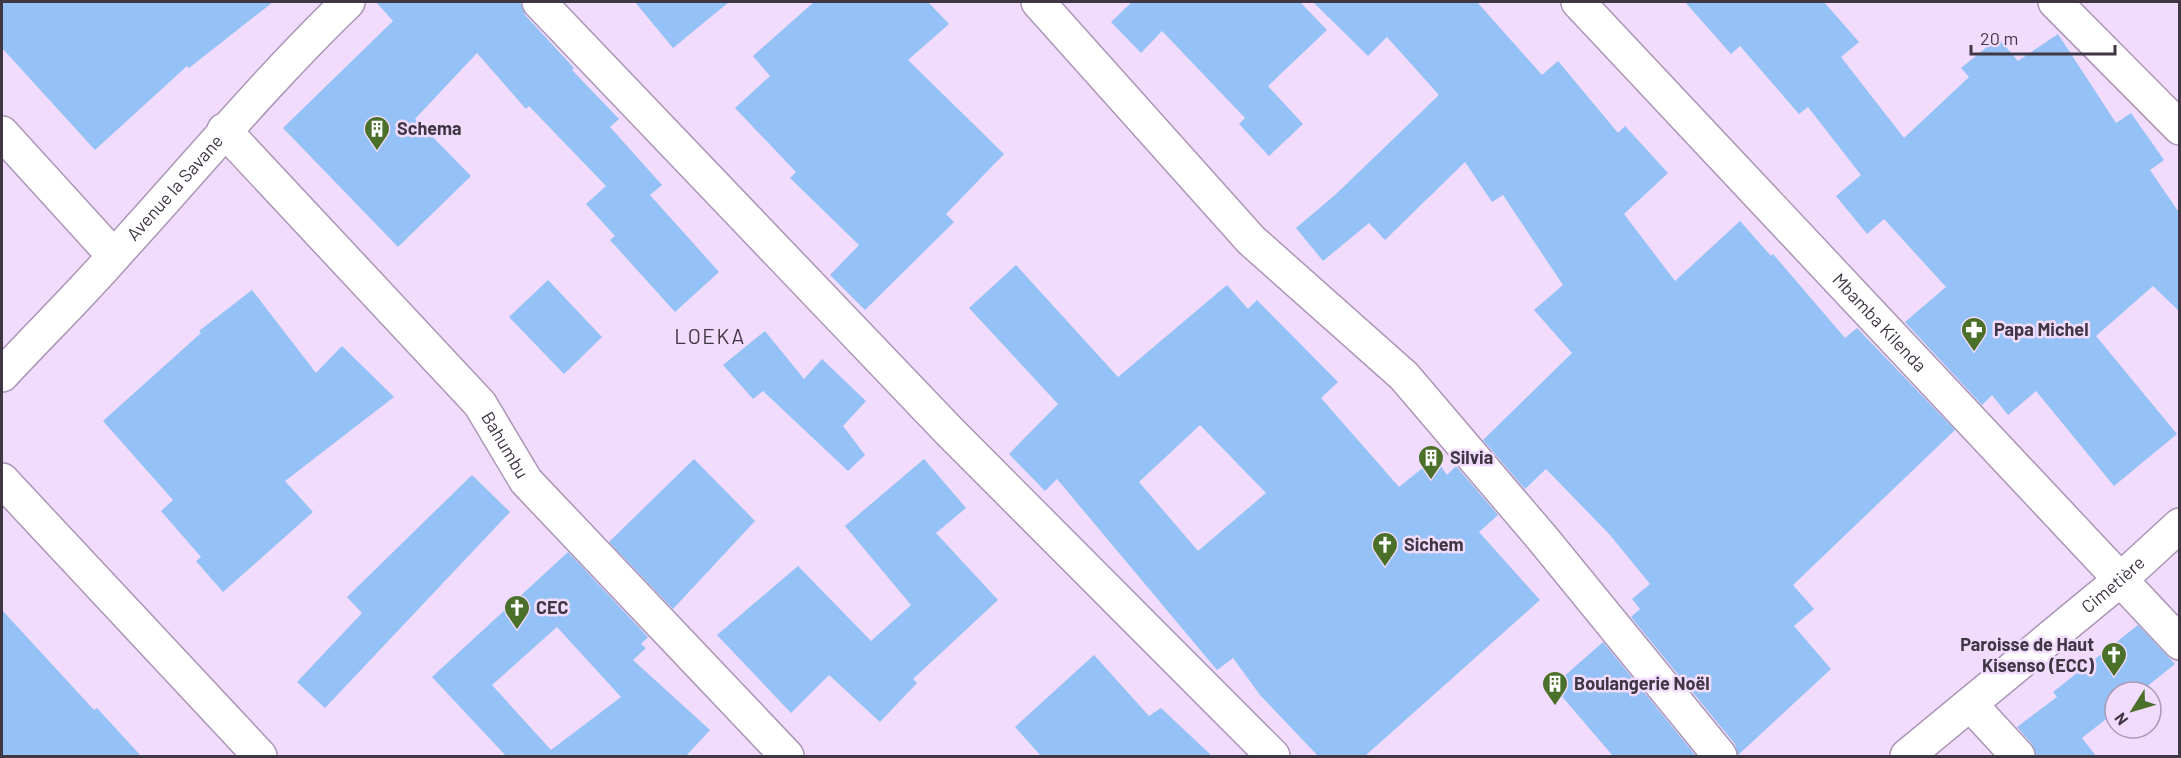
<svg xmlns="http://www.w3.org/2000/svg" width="2181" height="758" viewBox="0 0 2181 758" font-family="Barlow,sans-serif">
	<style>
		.building { fill: #94c1f6; fill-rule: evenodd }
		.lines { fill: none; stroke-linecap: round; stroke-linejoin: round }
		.minor-casing { stroke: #aa96b6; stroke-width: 36 }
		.minor { stroke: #fff; stroke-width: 33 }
		.labels { text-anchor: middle; stroke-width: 5; stroke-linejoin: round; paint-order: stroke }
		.poi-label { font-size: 18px; font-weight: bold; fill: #403745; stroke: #f2dcfe; text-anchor: start }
		.street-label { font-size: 18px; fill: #403745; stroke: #f2dcfe }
		.quarter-label { font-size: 21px; letter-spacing: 1.5px; fill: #403745; stroke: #f2dcfe }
	</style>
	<rect width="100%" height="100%" fill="#f2dcfe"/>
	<path class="building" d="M 2,2 L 273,2 L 189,68 L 187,66 L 95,150 L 2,48 Z
		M 376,2 L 521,2 L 525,15 L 574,68 L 572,70 L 619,119 L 610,127 L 662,185 L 650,195 L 719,272 L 675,312 L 610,240 L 615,236 L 586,204 L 606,186 L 529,106 L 526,109 L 477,53 L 415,119 L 471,176 L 398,247 L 283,128 L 393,21 Z
		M 635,2 L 729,2 L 673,48 Z
		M 814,2 L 928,2 L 949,24 L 908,60 L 1004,154 L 946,214 L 954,222 L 865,310 L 830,275 L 859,245 L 790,178 L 796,172 L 735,108 L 770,76 L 753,56 Z
		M 1132,2 L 1300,2 L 1327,30 L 1268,86 L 1303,124 L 1269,156 L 1239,124 L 1245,118 L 1162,31 L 1141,53 L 1111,22 Z
		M 1313,2 L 1477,2 L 1542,75 L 1558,61 L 1618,133 L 1625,126 L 1668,173 L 1624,214 L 1675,281 L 1740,221 L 1771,256 L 1773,254 L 1845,338 L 1857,328 L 1955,430 L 1793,585 L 1814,609 L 1794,626 L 1831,669 L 1738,755 L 1735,744 L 1631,617 L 1640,609 L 1632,599 L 1650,584 L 1610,535 L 1546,469 L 1525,489 L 1483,440 L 1572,353 L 1534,310 L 1563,285 L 1503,195 L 1492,202 L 1465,162 L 1385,240 L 1369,223 L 1323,261 L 1296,228 L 1335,195 L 1439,95 L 1387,37 L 1368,56 Z
		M 1685,2 L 1824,2 L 1859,42 L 1841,57 L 1904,138 L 1969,77 L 1961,68 L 1998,38 L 2018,61 L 2058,34 L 2116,123 L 2131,113 L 2164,160 L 2150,170 L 2180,214 L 2180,312 L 2153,286 L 2096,336 L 2177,434 L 2114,486 L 2036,391 L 2008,415 L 1992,395 L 1982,405 L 1905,322 L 1946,287 L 1884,219 L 1867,234 L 1836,196 L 1861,175 L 1808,107 L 1799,114 L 1740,46 L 1731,54 Z
		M 1016,265 L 1118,377 L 1227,285 L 1248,309 L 1257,300 L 1338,382 L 1321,398 L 1399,487 L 1435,458 L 1447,475 L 1456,466 L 1498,515 L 1479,532 L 1540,600 L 1365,756 L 1318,756 L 1260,695 L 1233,658 L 1217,670 L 1057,479 L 1045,491 L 1009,454 L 1058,404 L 969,308 ZM 1200,425 L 1266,493 L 1198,551 L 1139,482 Z
		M 548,280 L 602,337 L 564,374 L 509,317 Z
		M 252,290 L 316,373 L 342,346 L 394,397 L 285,481 L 313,512 L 223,592 L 196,561 L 201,557 L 161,511 L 173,500 L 103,421 L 201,333 L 199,331 Z
		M 765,331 L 804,379 L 822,359 L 866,401 L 843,426 L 865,455 L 848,471 L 763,391 L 753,399 L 723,365 Z
		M 694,459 L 755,521 L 673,609 L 609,542 Z
		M 924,459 L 966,508 L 936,533 L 998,600 L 913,679 L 917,683 L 880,722 L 829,675 L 791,713 L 717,635 L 798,566 L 871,641 L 911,605 L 845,526 Z
		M 472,475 L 510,512 L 325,708 L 297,682 L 362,613 L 347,597 Z
		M 568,552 L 648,637 L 641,644 L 646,648 L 633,660 L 710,730 L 686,756 L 506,756 L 432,677 ZM 557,627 L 621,697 L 551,750 L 492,685 Z
		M 2,610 L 94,710 L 97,708 L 141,756 L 2,756 Z
		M 2138,625 L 2175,664 L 2140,692 L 2115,692 L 2115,712 L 2082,738 L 2096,756 L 2036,756 L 2032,744 L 2017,727 L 2057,697 L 2053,692 Z
		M 1603,642 L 1696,756 L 1613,756 L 1553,686 Z
		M 1094,655 L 1149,716 L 1161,708 L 1212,756 L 1041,756 L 1015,727 Z"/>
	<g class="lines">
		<defs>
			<g id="minor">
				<path d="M 539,2 L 950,432 L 1273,756"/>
				<path d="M 1038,2 L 1251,240 L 1404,376 L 1543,539 L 1720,756"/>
				<path id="s1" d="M 1578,2 L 2180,643"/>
				<path d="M 2055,2 L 2180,128"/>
				<path id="s2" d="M 224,130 L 480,404 L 526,481 L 787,756"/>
				<path d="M 2,133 L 114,256"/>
				<path id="s3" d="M 2,375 C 39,335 78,297 114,256 C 192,171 265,82 348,2"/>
				<path d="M 2,480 L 260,756"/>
				<path d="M 1971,705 L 2018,756"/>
				<path id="s4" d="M 1907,756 L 2120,580 L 2180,525"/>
			</g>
		</defs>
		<use href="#minor" class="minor-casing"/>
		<use href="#minor" class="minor"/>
	</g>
	<defs>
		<symbol id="building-pin" viewBox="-11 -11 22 30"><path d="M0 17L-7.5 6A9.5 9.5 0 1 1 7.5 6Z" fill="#4a702a" stroke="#f2dcfe"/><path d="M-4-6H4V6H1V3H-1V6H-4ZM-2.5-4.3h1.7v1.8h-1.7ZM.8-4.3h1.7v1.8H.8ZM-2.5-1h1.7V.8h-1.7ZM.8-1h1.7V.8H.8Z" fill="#fff"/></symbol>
		<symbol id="pharmacy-pin" viewBox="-11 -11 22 30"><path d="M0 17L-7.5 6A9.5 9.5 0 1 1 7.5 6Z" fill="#4a702a" stroke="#f2dcfe"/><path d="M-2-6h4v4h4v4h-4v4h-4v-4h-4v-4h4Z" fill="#fff"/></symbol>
		<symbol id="church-pin" viewBox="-11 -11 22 30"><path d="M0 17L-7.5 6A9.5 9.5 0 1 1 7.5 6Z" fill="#4a702a" stroke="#f2dcfe"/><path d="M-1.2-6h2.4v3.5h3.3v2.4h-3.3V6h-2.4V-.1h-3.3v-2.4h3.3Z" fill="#fff"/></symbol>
	</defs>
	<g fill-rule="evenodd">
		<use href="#building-pin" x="362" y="114" width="30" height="40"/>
		<use href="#pharmacy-pin" x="1959" y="315" width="30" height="40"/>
		<use href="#building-pin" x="1416" y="443" width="30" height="40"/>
		<use href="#church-pin" x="1370" y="530" width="30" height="40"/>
		<use href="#church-pin" x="502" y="593" width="30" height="40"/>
		<use href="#church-pin" x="2099" y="640" width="30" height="40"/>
		<use href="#building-pin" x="1540" y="669" width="30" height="40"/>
	</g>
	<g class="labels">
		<g class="poi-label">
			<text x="397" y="135">Schema</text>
			<text x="1994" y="336">Papa Michel</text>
			<text x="1450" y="464">Silvia</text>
			<text x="1404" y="551">Sichem</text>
			<text x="536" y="614">CEC</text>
			<text x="2094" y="651" text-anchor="end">Paroisse de Haut<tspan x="2094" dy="21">Kisenso (ECC)</tspan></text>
			<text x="1574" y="690">Boulangerie Noël</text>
		</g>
		<g class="street-label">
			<text dy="6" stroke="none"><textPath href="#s3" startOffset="255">Avenue la Savane</textPath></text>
			<text dy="6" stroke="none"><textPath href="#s1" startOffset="440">Mbamba Kilenda</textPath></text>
			<text dy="6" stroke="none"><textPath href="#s2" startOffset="423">Bahumbu</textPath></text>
			<text dy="6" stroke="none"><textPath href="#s4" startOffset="268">Cimetière</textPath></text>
		</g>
		<g class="quarter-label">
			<text x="710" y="344">LOEKA</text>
		</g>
	</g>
	<rect width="2181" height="758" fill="none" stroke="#403745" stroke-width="6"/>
	<g transform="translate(2133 710) rotate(233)"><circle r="28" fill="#f2dcfe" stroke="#ab9ab4" stroke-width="1.5"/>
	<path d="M0-4.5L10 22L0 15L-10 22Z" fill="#4a702a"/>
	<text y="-9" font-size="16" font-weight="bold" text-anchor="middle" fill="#403745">N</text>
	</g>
	<path d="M1971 45v9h144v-9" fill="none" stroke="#403745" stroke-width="3"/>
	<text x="1980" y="45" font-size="18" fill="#403745" stroke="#f2dcfe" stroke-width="4.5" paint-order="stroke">20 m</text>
</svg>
